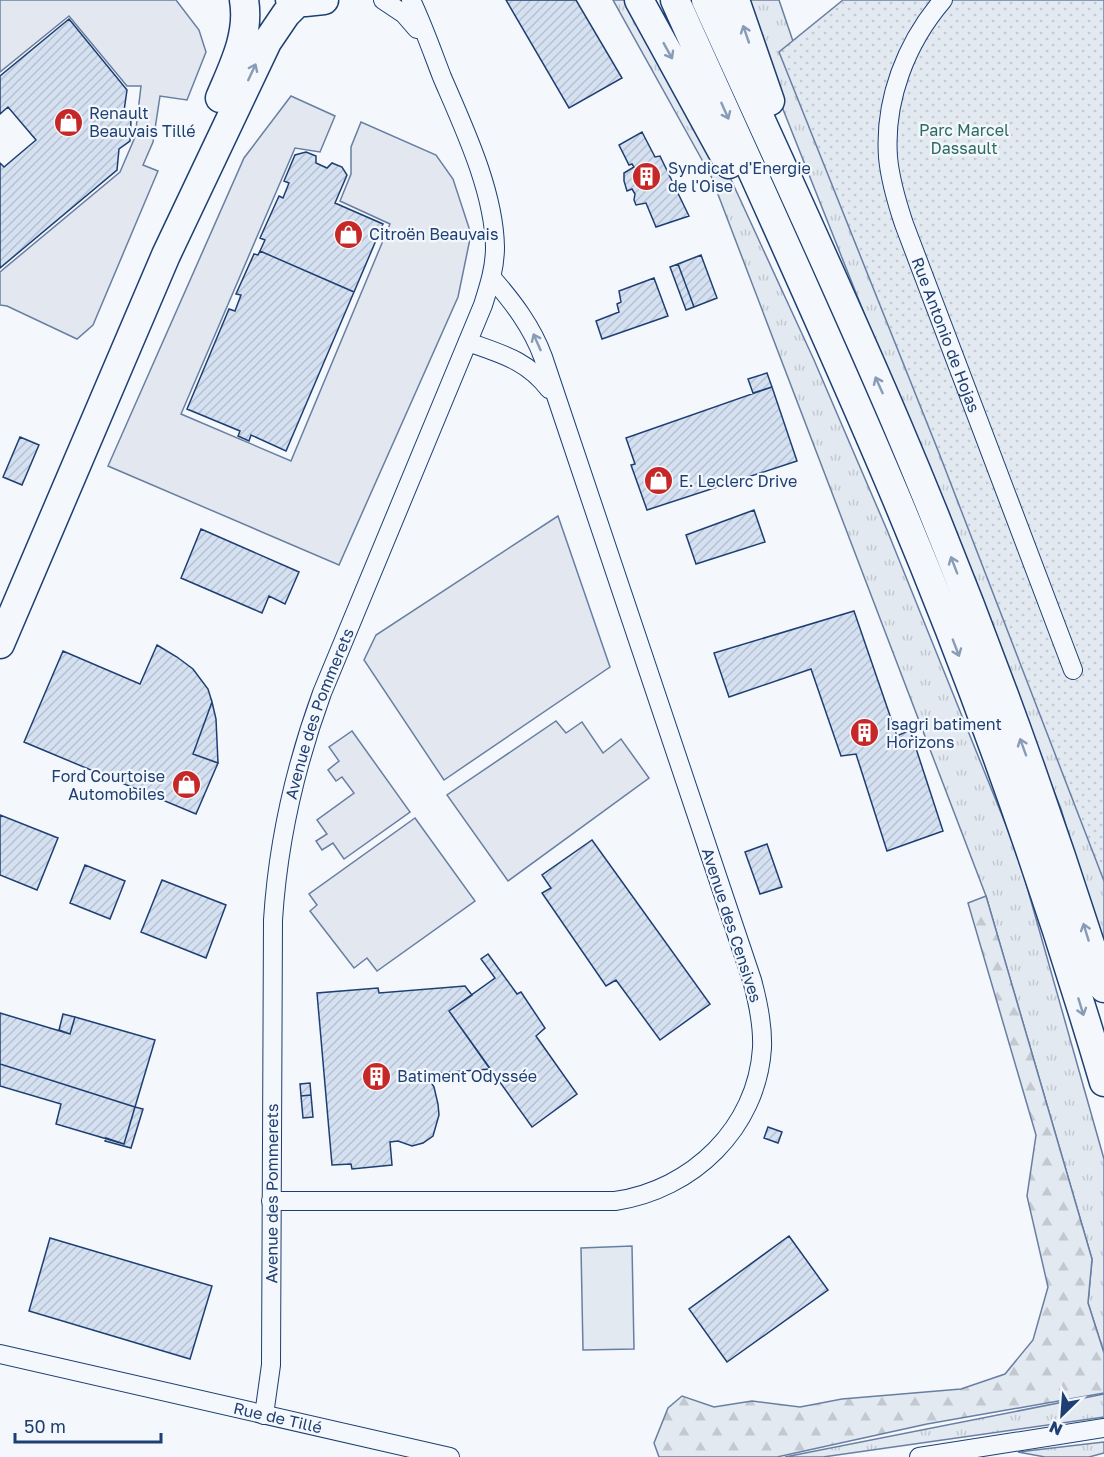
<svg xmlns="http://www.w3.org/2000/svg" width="1104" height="1457" viewBox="0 0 1104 1457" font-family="'Golos Text',sans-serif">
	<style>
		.grass { fill: url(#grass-tufts); stroke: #687fa3; stroke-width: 1.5 }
		.forest { fill: url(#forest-firs); stroke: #687fa3; stroke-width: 1.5 }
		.park { fill: url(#park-dots); stroke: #687fa3; stroke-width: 1.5 }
		.pitch { fill: #e3e9f0; stroke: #687fa3; stroke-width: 1.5 }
		.parking { fill: #e3e8f0; stroke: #687fa3; stroke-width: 1.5 }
		.building { fill: url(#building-hatch); stroke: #1d3f73; stroke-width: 1.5 }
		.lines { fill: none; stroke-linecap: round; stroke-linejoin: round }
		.street-casing { stroke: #1d3f73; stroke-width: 20 }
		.primary-casing { stroke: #1d3f73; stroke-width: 31 }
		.street { stroke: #f4f7fb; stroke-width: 18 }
		.primary { stroke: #f4f7fb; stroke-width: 28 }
		.oneway { stroke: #889bb7 }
		.labels { text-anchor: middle; stroke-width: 4.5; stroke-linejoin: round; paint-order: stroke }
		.poi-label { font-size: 16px; fill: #1d3f73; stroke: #f4f7fb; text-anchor: start }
		.park-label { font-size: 16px; fill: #2c6c60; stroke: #f4f7fb }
		.street-label { font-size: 16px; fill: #1d3f73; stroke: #f4f7fb }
	</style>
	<defs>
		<pattern id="grass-tufts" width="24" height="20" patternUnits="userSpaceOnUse" patternTransform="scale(1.5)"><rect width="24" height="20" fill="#e3e9f0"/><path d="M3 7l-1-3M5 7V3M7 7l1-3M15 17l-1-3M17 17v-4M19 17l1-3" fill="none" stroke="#c2c9d1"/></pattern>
		<pattern id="forest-firs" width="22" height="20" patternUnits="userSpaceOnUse" patternTransform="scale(1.5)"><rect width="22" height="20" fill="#e3e9f0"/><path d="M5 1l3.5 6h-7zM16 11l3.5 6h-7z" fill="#c2c9d1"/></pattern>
		<pattern id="park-dots" width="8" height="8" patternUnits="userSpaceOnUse" patternTransform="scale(1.5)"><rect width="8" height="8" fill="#e3e9f0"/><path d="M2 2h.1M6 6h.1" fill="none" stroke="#c2c9d1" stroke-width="1.8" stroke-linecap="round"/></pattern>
		<pattern id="building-hatch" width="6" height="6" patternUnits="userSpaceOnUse" patternTransform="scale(1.5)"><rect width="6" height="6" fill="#d5e0f0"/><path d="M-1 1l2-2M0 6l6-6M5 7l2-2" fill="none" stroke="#b6c1d1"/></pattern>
	</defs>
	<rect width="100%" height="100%" fill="#f4f7fb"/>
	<path class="grass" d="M 613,0 L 634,0 L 728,173 L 814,360 L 887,530 L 1018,855 L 1104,1159 L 1104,1353 L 1088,1303 L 1092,1259 L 986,896 L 711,176 Z
		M 743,0 L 779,0 L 855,224 L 1104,824 L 1104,951 L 1061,809 L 767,69 Z
		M 1104,1394 L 1104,1417 L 823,1457 L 785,1457 Z
		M 1104,1442 L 1104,1453 L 1089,1457 L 1045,1457 L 1018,1452 Z"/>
	<path class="forest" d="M 986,896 L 1092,1259 L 1088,1303 L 1104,1353 L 1104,1393 L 927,1424 L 777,1457 L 659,1457 L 654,1443 L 668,1408 L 682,1396 L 714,1407 L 752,1401 L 800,1407 L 842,1399 L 961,1389 L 1005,1374 L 1033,1340 L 1048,1287 L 1027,1196 L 1036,1135 L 968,903 Z"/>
	<path class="park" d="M 843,0 L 1104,0 L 1104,881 L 939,453 L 779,52 Z"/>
	<path class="pitch" d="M 632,1246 L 634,1349 L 583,1350 L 581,1248 Z"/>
	<path class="parking" d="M 0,0 L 176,0 L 199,30 L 206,52 L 187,100 L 160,96 L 153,142 L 143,165 L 158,171 L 93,325 L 77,339 L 7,306 L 0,305 L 0,272 L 120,172 L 135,137 L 141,86 L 127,86 L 69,16 L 0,72 Z
		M 291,96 L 335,116 L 320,152 L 295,148 L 181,414 L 291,461 L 390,224 L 340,201 L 351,174 L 351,147 L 361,122 L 436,155 L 453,179 L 471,234 L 458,297 L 339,565 L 108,466 L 244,158 Z
		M 558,516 L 610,667 L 444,780 L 364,660 L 376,635 Z
		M 556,721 L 566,733 L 582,722 L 603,753 L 621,739 L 649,778 L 508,881 L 447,795 Z
		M 352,731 L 410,812 L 344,859 L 333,843 L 322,850 L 316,841 L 327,834 L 317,820 L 354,793 L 342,777 L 336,781 L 328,770 L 339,761 L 329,747 Z
		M 415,818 L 475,901 L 377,971 L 367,958 L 354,968 L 310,911 L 317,905 L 309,894 Z"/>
	<path class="building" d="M 506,0 L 576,0 L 622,78 L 569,108 Z
		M 69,19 L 127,90 L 124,111 L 131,120 L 130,141 L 119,149 L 117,170 L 0,268 L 0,163 L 4,167 L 36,140 L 8,107 L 0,114 L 0,76 Z
		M 642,132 L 655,157 L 660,156 L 689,216 L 656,227 L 646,203 L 636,205 L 634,200 L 635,194 L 632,189 L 627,191 L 624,181 L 624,173 L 634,167 L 632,164 L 629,165 L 619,145 Z
		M 306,152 L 316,156 L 316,163 L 327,168 L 332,163 L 342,167 L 347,175 L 335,203 L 383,224 L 354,292 L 260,251 L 265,240 L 260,238 L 279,196 L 283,198 L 289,183 L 284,181 L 295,155 Z
		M 260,251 L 354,292 L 286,451 L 251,435 L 249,441 L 238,436 L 240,431 L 187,409 L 229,309 L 235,311 L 241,295 L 236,294 L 254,254 L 258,255 Z
		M 701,255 L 717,298 L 694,307 L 678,264 Z
		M 678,264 L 694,307 L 686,310 L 670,267 Z
		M 654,278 L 668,316 L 602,339 L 596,321 L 619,312 L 617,304 L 621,302 L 619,291 Z
		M 767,373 L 772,387 L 753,393 L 748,379 Z
		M 772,387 L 797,461 L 647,510 L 631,465 L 635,464 L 626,438 Z
		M 20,437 L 39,445 L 22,485 L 3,477 Z
		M 754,510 L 765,542 L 696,564 L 686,535 Z
		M 201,529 L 299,572 L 285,604 L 269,596 L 262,613 L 181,578 Z
		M 854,611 L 897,736 L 910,730 L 943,831 L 887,851 L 856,754 L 841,756 L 811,669 L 729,697 L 714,653 Z
		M 157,645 L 177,657 L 193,669 L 208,689 L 212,702 L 193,754 L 218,763 L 196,814 L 24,742 L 63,651 L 140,684 Z
		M 212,702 L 216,719 L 218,763 L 193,754 Z
		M 0,815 L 58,838 L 37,890 L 0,875 Z
		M 592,840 L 710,1004 L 660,1040 L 616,980 L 606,986 L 542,893 L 551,888 L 542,875 Z
		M 767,844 L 782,887 L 760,894 L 745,852 Z
		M 85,865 L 125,881 L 110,919 L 70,903 Z
		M 162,880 L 226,905 L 206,958 L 141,932 Z
		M 488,954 L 517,994 L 521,992 L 545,1028 L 536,1036 L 577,1094 L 532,1127 L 449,1011 L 495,978 L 481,959 Z
		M 465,986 L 472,995 L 449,1011 L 490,1069 L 426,1074 L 434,1087 L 438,1104 L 439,1115 L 433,1136 L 423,1143 L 412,1146 L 398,1141 L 390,1142 L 392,1165 L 352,1169 L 351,1164 L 332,1165 L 317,993 L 378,988 L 379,993 Z
		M 0,1013 L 70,1034 L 75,1017 L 155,1040 L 135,1107 L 0,1064 Z
		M 63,1014 L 75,1017 L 70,1034 L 59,1030 Z
		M 0,1064 L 135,1107 L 124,1144 L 56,1124 L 61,1104 L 0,1086 Z
		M 310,1083 L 311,1095 L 301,1096 L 300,1084 Z
		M 311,1095 L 313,1117 L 303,1118 L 301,1096 Z
		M 135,1107 L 143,1109 L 131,1148 L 105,1141 L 106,1138 L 124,1144 Z
		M 768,1127 L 782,1132 L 778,1143 L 764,1138 Z
		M 789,1236 L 828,1290 L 727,1362 L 689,1309 Z
		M 50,1238 L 212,1286 L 190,1359 L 29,1311 Z"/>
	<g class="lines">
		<defs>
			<g id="street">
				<path d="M 383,0 L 404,14 L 417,29"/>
				<path id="s1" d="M 943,0 C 906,43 884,100 888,157 C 890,180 897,203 904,224 L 1073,670"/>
				<path d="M 468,342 C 501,354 527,360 549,389"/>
				<path d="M 271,1201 L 615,1201 C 692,1190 757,1128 762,1048 C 763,1025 758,1002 752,980 L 543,357 C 532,327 513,302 492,278"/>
				<path id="s2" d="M 0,1354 L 450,1457"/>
				<path id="s3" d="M 264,1415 L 271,1365 L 273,920 C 278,841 295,767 322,693 L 483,305 C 489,286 495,268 495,247 C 494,191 464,128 442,77 C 432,51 423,25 411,0"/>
				<path d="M 919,1457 L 1104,1428"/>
			</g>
			<path id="primary" d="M 290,0 L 305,2 L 324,0
				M 639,0 L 729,164
				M 675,0 C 746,158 819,316 887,476 C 971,673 1043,876 1104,1082
				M 706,0 C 770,141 836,282 897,425 C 975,609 1044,797 1104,988
				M 735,0 L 770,101
				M 220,98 C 233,67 250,35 244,0
				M 0,644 L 166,255 L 267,42 L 286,14 L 299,1"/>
		</defs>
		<use href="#street" class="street-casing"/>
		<use href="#primary" class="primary-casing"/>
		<use href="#street" class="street"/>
		<use href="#primary" class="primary"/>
	</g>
	<defs><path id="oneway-shaft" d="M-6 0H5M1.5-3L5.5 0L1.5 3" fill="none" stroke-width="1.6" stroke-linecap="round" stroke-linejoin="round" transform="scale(1.5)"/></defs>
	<g class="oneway">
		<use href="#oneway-shaft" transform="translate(746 34) rotate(-109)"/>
		<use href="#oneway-shaft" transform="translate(668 51) rotate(61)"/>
		<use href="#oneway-shaft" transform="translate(252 72) rotate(-65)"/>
		<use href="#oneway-shaft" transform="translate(725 111) rotate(66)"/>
		<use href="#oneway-shaft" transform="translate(537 342) rotate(-114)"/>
		<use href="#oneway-shaft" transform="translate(879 385) rotate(-114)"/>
		<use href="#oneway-shaft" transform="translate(954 565) rotate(-111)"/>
		<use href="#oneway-shaft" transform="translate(956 648) rotate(69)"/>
		<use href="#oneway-shaft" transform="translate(1023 747) rotate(-110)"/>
		<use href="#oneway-shaft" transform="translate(1086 932) rotate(-107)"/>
		<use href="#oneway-shaft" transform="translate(1081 1007) rotate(73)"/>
	</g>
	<defs>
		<symbol id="shop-disc" viewBox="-11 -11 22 22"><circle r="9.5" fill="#c62828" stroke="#f4f7fb"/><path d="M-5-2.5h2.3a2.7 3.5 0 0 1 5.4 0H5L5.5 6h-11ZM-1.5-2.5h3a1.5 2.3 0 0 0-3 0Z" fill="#fff"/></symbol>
		<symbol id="building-disc" viewBox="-11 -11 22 22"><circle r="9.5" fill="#c62828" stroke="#f4f7fb"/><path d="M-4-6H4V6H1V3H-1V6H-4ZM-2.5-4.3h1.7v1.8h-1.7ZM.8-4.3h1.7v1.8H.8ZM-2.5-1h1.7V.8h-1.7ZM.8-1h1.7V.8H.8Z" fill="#fff"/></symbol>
	</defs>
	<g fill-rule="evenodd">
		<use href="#shop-disc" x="52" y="106" width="33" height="33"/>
		<use href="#building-disc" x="630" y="160" width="33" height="33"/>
		<use href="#shop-disc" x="332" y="218" width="33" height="33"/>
		<use href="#shop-disc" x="642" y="464" width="33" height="33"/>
		<use href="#building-disc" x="848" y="716" width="33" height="33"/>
		<use href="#shop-disc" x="170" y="768" width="33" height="33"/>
		<use href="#building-disc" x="360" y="1060" width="33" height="33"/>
	</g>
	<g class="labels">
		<g class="poi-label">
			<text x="89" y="119">Renault<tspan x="89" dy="18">Beauvais Tillé</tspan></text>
			<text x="668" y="174">Syndicat d'Energie<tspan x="668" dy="18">de l'Oise</tspan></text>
			<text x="369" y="240">Citroën Beauvais</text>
			<text x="679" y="487">E. Leclerc Drive</text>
			<text x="886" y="730">Isagri batiment<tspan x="886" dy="18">Horizons</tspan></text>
			<text x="165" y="782" text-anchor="end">Ford Courtoise<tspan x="165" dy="18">Automobiles</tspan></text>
			<text x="397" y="1082">Batiment Odyssée</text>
		</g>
		<g class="park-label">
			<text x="964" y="136">Parc Marcel<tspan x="964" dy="18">Dassault</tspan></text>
		</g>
		<g class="street-label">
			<text dy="6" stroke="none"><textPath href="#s1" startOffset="358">Rue Antonio de Hojas</textPath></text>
			<text dy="6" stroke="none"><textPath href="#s3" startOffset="708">Avenue des Pommerets</textPath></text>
			<text transform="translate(732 925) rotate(72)" y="6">Avenue des Censives</text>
			<text dy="6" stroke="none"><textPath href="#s3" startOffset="222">Avenue des Pommerets</textPath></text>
			<text dy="6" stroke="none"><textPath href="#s2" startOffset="285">Rue de Tillé</textPath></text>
		</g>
	</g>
	<g transform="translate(1062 1415) rotate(205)" stroke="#f4f7fb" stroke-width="4.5" paint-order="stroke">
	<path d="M0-4.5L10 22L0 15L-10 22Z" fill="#1d3f73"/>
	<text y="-9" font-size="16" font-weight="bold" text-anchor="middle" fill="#1d3f73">N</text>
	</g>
	<path d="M15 1433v9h146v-9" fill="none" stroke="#1d3f73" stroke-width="3"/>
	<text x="24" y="1433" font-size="18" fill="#1d3f73" stroke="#f4f7fb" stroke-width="4.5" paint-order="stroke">50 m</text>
</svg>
